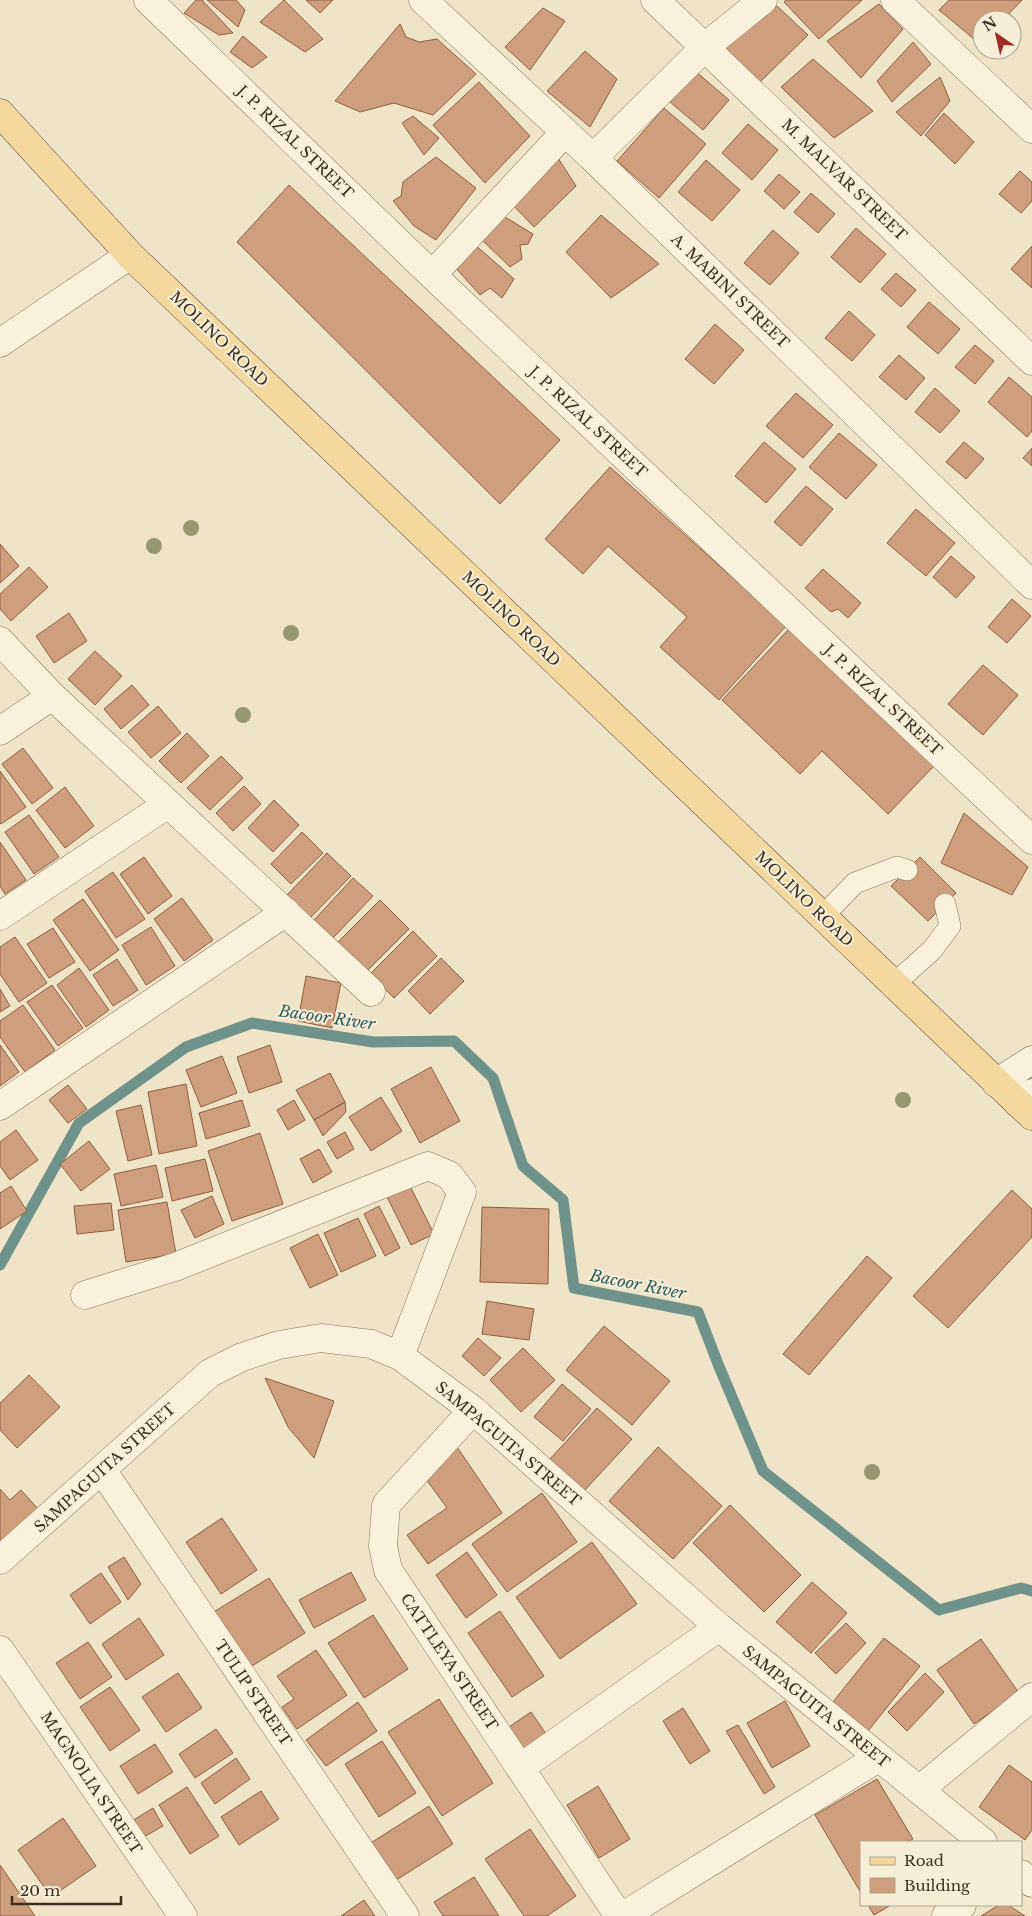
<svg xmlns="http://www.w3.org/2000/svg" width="1032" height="1916" viewBox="0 0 1032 1916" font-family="'Libre Baskerville',serif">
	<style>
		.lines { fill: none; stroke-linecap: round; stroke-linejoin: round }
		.stream { stroke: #6f938a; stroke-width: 11 }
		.building { fill: #cf9f7d; stroke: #8d5f41 }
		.lane-casing { stroke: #8d765c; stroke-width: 22 }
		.street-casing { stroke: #8d765c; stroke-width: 29 }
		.secondary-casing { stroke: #6f573f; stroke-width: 29 }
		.primary-casing { stroke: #5b4430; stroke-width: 29 }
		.lane { stroke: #faf1dc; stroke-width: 21 }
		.street { stroke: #faf1dc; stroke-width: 28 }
		.secondary { stroke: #faf1dc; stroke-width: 28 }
		.primary { stroke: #f3d9a0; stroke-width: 28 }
		.tree { fill: #96986f }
		.labels { text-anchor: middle; stroke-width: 4; stroke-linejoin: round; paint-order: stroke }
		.street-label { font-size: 15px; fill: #3d2e20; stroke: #f7eed8 }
		.water-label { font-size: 16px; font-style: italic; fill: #2f5d5a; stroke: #f7eed8 }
	</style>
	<rect width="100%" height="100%" fill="#f0e4c8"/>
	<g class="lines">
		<path class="stream" d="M 0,1265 L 79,1123 L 186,1047 L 252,1023 L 373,1042 L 454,1041 L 493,1078 L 523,1166 L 563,1200 L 574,1288 L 698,1312 L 718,1364 L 763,1471 L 939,1610 L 1021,1588 L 1032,1591"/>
	</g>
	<path class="building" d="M 196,0 L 202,0 L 233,33 L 219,35 L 184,13 Z
		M 207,0 L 236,0 L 245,10 L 238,27 Z
		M 284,0 L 323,39 L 305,52 L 260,22 Z
		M 306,0 L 333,0 L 320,13 Z
		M 786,0 L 862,0 L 819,39 L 784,2 Z
		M 949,0 L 1022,0 L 1003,20 L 982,20 L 982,41 L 980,44 L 939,10 Z
		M 879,4 L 903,29 L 861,78 L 827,41 Z
		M 777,6 L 808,35 L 757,85 L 723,48 Z
		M 543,8 L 565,21 L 530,70 L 505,47 Z
		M 400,24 L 406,37 L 419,42 L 437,39 L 476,74 L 433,115 L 394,103 L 360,112 L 335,101 Z
		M 243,36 L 267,57 L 252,68 L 230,52 Z
		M 913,42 L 931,64 L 892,102 L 877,81 Z
		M 585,51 L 617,79 L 590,127 L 547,91 Z
		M 813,59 L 873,111 L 834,138 L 781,87 Z
		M 695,71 L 729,100 L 703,130 L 669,101 Z
		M 940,77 L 950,101 L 921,136 L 896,112 Z
		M 479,82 L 530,136 L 485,183 L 433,125 Z
		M 664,108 L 706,144 L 659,198 L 617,161 Z
		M 944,113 L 974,142 L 955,164 L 925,135 Z
		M 413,116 L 439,138 L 424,155 L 402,123 Z
		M 748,124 L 778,150 L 752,180 L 722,153 Z
		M 556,155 L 576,186 L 534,227 L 510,202 Z
		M 436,157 L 476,188 L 436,240 L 414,226 L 393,201 L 401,196 L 403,182 Z
		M 706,160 L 740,190 L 712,221 L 678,192 Z
		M 1020,171 L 1032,182 L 1032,201 L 1021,213 L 999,194 Z
		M 779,174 L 800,192 L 784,209 L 764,191 Z
		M 289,185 L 560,440 L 500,504 L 237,242 Z
		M 811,193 L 835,214 L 818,233 L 794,212 Z
		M 500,214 L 533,234 L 528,244 L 520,245 L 522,259 L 510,267 L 479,237 Z
		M 601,215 L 659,264 L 611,298 L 566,252 Z
		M 856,228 L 886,254 L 860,283 L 831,257 Z
		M 773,230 L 799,253 L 770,285 L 744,263 Z
		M 473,243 L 514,279 L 502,298 L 490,288 L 480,295 L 453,265 Z
		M 1032,246 L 1032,288 L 1011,269 Z
		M 896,273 L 916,290 L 901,307 L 881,289 Z
		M 929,302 L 960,329 L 938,354 L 907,327 Z
		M 849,311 L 875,335 L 852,361 L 825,338 Z
		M 715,324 L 744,350 L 714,384 L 685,359 Z
		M 975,345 L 994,361 L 975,384 L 955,367 Z
		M 899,355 L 925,378 L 906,400 L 879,377 Z
		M 1009,377 L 1032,397 L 1032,431 L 1027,437 L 988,402 Z
		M 935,388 L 960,411 L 940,433 L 915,412 Z
		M 796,393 L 833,425 L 803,458 L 766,426 Z
		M 839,433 L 877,465 L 846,499 L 809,467 Z
		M 764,442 L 796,469 L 766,503 L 735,476 Z
		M 964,442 L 984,459 L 966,479 L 946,462 Z
		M 1032,448 L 1032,466 L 1023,458 Z
		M 610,467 L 786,626 L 719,700 L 660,647 L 687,617 L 608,546 L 583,574 L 545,539 Z
		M 806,486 L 833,509 L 801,546 L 774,522 Z
		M 916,509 L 955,543 L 926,576 L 887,543 Z
		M 0,544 L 19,566 L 0,583 Z
		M 951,556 L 975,577 L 956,598 L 933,577 Z
		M 29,567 L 48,587 L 11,621 L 0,609 L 0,594 Z
		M 823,569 L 861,603 L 848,618 L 838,609 L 831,612 L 805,588 Z
		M 1012,599 L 1031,616 L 1007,643 L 988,627 Z
		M 69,613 L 87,641 L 54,663 L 36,636 Z
		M 789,629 L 934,766 L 888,814 L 822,751 L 800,774 L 722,700 Z
		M 95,651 L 122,676 L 95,705 L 68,679 Z
		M 983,665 L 1018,695 L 983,735 L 948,704 Z
		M 132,685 L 149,705 L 121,729 L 104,709 Z
		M 158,706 L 181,733 L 151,758 L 128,732 Z
		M 187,733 L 209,756 L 181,783 L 159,761 Z
		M 23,748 L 53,788 L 32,804 L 2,764 Z
		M 221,756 L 243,778 L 210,810 L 187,788 Z
		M 0,771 L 26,807 L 1,824 L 0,822 Z
		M 244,786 L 261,804 L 233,831 L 216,813 Z
		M 65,787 L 94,826 L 65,848 L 36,810 Z
		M 274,800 L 299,825 L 273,852 L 248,828 Z
		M 964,813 L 1028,867 L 1012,895 L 941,863 Z
		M 29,815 L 59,857 L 34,874 L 5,832 Z
		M 302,832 L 323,853 L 291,884 L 271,864 Z
		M 0,842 L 26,880 L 5,894 L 0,886 Z
		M 327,853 L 351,876 L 310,918 L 287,895 Z
		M 144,857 L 172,896 L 148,914 L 120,874 Z
		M 920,857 L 956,893 L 928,921 L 891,886 Z
		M 113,872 L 145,919 L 116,938 L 85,891 Z
		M 353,878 L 373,896 L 333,938 L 314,920 Z
		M 182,898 L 213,940 L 184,961 L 154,919 Z
		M 83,899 L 119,950 L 90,971 L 53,920 Z
		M 380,900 L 409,929 L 365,973 L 336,944 Z
		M 151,927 L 175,966 L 146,985 L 122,945 Z
		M 53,928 L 75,962 L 49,978 L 27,944 Z
		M 413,931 L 437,956 L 394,998 L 370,974 Z
		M 15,937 L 47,983 L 19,1002 L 0,974 L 0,947 Z
		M 441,958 L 464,981 L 430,1014 L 408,991 Z
		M 117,959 L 138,990 L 113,1006 L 93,975 Z
		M 79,968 L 109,1010 L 86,1027 L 57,985 Z
		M 306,976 L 341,983 L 332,1028 L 298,1021 Z
		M 52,985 L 83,1028 L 58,1046 L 27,1002 Z
		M 0,989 L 10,1006 L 0,1012 Z
		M 23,1005 L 55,1050 L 25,1072 L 0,1037 L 0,1021 Z
		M 0,1045 L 19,1072 L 0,1086 Z
		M 270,1045 L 282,1082 L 249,1093 L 237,1057 Z
		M 222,1056 L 237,1093 L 201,1107 L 186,1070 Z
		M 431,1067 L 460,1121 L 420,1143 L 391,1089 Z
		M 330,1073 L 345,1102 L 314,1120 L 296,1090 Z
		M 186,1084 L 197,1146 L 159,1154 L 148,1092 Z
		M 68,1085 L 87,1109 L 68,1123 L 49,1100 Z
		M 381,1097 L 402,1131 L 371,1151 L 349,1117 Z
		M 242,1100 L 250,1126 L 206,1139 L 199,1113 Z
		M 294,1100 L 305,1120 L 288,1130 L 277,1110 Z
		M 345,1102 L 346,1112 L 323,1136 L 314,1120 Z
		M 141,1105 L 152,1155 L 128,1161 L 116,1111 Z
		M 16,1130 L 38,1160 L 10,1180 L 0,1166 L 0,1142 Z
		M 345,1132 L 354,1149 L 337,1159 L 327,1142 Z
		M 260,1133 L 283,1204 L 232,1221 L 208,1151 Z
		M 89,1141 L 110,1169 L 81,1191 L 60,1164 Z
		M 319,1149 L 332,1172 L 313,1183 L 300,1159 Z
		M 205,1159 L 213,1191 L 172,1201 L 165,1168 Z
		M 156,1165 L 163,1197 L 121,1206 L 114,1174 Z
		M 11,1186 L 27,1211 L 0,1229 L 0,1193 Z
		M 410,1186 L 434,1234 L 411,1245 L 387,1197 Z
		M 1012,1190 L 1032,1209 L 1032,1237 L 948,1328 L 913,1296 Z
		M 212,1196 L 224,1224 L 195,1238 L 181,1210 Z
		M 167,1202 L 176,1254 L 126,1262 L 118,1210 Z
		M 111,1203 L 114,1230 L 77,1234 L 74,1206 Z
		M 379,1206 L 400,1248 L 385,1256 L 364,1214 Z
		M 482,1207 L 549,1209 L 548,1284 L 480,1282 Z
		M 358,1218 L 376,1256 L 341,1272 L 324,1233 Z
		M 318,1234 L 338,1275 L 310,1288 L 290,1248 Z
		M 867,1256 L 892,1278 L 809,1375 L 783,1354 Z
		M 487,1301 L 534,1309 L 529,1340 L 482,1334 Z
		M 604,1326 L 670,1381 L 632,1425 L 566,1370 Z
		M 478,1338 L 501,1358 L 484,1376 L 462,1356 Z
		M 523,1348 L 555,1380 L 521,1412 L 490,1380 Z
		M 29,1375 L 60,1407 L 17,1448 L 0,1430 L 0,1403 Z
		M 265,1378 L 334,1401 L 314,1458 L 288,1427 Z
		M 562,1384 L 591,1409 L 563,1441 L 534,1417 Z
		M 597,1408 L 632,1439 L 584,1491 L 549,1460 Z
		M 457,1447 L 502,1513 L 428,1564 L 407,1535 L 447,1508 L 421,1472 Z
		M 658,1447 L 722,1506 L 673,1559 L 609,1501 Z
		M 0,1489 L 10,1500 L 21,1490 L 38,1509 L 0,1542 Z
		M 542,1493 L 577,1542 L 507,1592 L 472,1544 Z
		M 730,1505 L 801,1575 L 764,1612 L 693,1543 Z
		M 222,1518 L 257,1570 L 221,1594 L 186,1542 Z
		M 592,1542 L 637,1604 L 560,1659 L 516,1597 Z
		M 467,1552 L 497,1595 L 466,1618 L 436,1575 Z
		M 124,1557 L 141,1584 L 128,1600 L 108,1567 Z
		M 351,1572 L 366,1600 L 314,1628 L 299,1600 Z
		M 101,1573 L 121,1602 L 90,1624 L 70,1595 Z
		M 269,1578 L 305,1633 L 247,1669 L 212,1613 Z
		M 812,1582 L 847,1613 L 811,1653 L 776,1622 Z
		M 500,1611 L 544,1676 L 512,1697 L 468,1633 Z
		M 373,1615 L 408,1669 L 364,1698 L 328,1643 Z
		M 139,1618 L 164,1655 L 126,1680 L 102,1644 Z
		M 846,1623 L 866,1643 L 836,1674 L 815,1653 Z
		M 884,1638 L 920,1666 L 868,1731 L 832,1703 Z
		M 981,1639 L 1019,1693 L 974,1724 L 937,1670 Z
		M 88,1642 L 112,1677 L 80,1699 L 56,1663 Z
		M 316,1650 L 347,1695 L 297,1729 L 282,1707 L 294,1699 L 277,1676 Z
		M 178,1673 L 202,1708 L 166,1732 L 142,1697 Z
		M 925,1673 L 944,1692 L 907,1731 L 888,1712 Z
		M 110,1687 L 140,1730 L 110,1751 L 80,1707 Z
		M 439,1699 L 493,1783 L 442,1816 L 388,1732 Z
		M 785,1701 L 810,1746 L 772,1768 L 747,1723 Z
		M 358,1702 L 377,1731 L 326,1766 L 306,1740 Z
		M 683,1708 L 710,1751 L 690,1764 L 663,1721 Z
		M 531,1712 L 551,1741 L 523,1760 L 503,1731 Z
		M 738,1725 L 775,1787 L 764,1794 L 726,1731 Z
		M 216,1729 L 233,1753 L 195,1778 L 179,1754 Z
		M 382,1741 L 416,1793 L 379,1817 L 345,1764 Z
		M 155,1744 L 173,1772 L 138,1794 L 120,1766 Z
		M 236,1758 L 250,1779 L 215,1804 L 201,1783 Z
		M 1009,1765 L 1032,1782 L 1032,1830 L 1025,1840 L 979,1807 Z
		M 877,1779 L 913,1839 L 907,1842 L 861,1842 L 861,1893 L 815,1815 Z
		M 598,1786 L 630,1839 L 599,1858 L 567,1805 Z
		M 187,1787 L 219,1836 L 190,1854 L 159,1805 Z
		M 261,1791 L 279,1819 L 239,1845 L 221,1817 Z
		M 429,1806 L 453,1844 L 390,1884 L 366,1846 Z
		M 153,1808 L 163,1826 L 142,1838 L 132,1821 Z
		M 63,1818 L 96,1866 L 51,1897 L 18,1850 Z
		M 530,1829 L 576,1896 L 547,1916 L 524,1916 L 485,1859 Z
		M 0,1865 L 35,1916 L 0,1916 Z
		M 474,1877 L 499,1916 L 443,1916 L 434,1902 Z
		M 364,1900 L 375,1916 L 341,1916 Z
		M 868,1905 L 891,1905 L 874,1915 Z
		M 999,1905 L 1008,1905 L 1025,1916 L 981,1916 Z"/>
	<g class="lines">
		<defs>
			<path id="lane" d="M 822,917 L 855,883 L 897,867 L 907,870
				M 893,985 L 932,950 L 950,926 L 945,904"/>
			<path id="street" d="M 148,0 L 432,275 L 1032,840
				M 423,0 L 593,158 L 1032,585
				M 655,0 L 1032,361
				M 895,0 L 1032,129
				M 593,158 L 705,47 L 763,0
				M 432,275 L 565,132
				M 0,343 L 130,255
				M 0,641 L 52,696 L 371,992
				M 0,731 L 52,696
				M 0,916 L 168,804
				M 0,1106 L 286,912
				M 85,1295 L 175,1267 L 428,1166 L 449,1175 L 462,1192 L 400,1356
				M 473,1410 L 386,1505 L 383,1546 L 388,1570 L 619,1916
				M 102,1470 L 405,1916
				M 0,1560 L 210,1373 L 242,1357 L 279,1345 L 321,1338 L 371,1344 L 400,1356 L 473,1410 L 719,1627 L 983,1842
				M 0,1650 L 183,1916
				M 520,1768 L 719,1627
				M 919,1790 L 1032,1697
				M 1021,1874 L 1032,1883
				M 623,1916 L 878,1758
				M 946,1916 L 962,1905"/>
			<path id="secondary" d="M 996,1083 L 1032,1060
				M 1017,1102 L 1032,1093"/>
			<path id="primary" d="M 0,113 L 130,255 L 1032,1116"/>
		</defs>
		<use href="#lane" class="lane-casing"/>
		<use href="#street" class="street-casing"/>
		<use href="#secondary" class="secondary-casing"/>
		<use href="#primary" class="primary-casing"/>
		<use href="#lane" class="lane"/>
		<use href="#street" class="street"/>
		<use href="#secondary" class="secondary"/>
		<use href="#primary" class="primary"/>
	</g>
	<g class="tree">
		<circle cx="191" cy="528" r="8"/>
		<circle cx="154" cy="546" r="8"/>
		<circle cx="291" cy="633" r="8"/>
		<circle cx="243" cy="715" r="8"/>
		<circle cx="903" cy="1100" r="8"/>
		<circle cx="872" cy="1472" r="8"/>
	</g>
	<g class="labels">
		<g class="street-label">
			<text transform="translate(295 142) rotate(44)" y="5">J. P. RIZAL STREET</text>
			<text transform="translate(844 180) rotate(44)" y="5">M. MALVAR STREET</text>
			<text transform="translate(730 291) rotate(44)" y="5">A. MABINI STREET</text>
			<text transform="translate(219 339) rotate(44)" y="5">MOLINO ROAD</text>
			<text transform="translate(588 422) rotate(43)" y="5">J. P. RIZAL STREET</text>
			<text transform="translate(511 619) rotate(44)" y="5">MOLINO ROAD</text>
			<text transform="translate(883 700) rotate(43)" y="5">J. P. RIZAL STREET</text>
			<text transform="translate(804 899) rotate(44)" y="5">MOLINO ROAD</text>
			<text transform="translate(508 1444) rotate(40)" y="5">SAMPAGUITA STREET</text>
			<text transform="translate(105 1468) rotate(-42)" y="5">SAMPAGUITA STREET</text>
			<text transform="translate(449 1662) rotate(56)" y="5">CATTLEYA STREET</text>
			<text transform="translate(253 1693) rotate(56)" y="5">TULIP STREET</text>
			<text transform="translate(816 1707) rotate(39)" y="5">SAMPAGUITA STREET</text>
			<text transform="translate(91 1783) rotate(56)" y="5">MAGNOLIA STREET</text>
		</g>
		<g class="water-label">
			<text transform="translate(327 1017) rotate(8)" y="6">Bacoor River</text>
			<text transform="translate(638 1284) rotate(11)" y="6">Bacoor River</text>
		</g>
	</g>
	<rect x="860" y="1841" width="162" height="65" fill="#f7eed8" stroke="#ada18e"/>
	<rect x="870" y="1857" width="25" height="8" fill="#f3d9a0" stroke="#ada18e"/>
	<text x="904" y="1866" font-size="15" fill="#3d2e20">Road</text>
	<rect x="870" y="1878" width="25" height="15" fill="#cf9f7d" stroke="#ada18e"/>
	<text x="904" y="1891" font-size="15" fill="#3d2e20">Building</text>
	<g transform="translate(997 35) rotate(326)"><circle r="24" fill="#f7eed8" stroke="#ada18e"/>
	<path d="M0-4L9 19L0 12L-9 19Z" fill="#9e2a2b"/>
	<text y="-8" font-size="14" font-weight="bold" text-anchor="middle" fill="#3d2e20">N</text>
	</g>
	<path d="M12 1896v8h109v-8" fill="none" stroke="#3d2e20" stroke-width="2.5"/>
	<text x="20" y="1896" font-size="15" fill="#3d2e20" stroke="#f7eed8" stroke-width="4" paint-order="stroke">20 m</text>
</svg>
